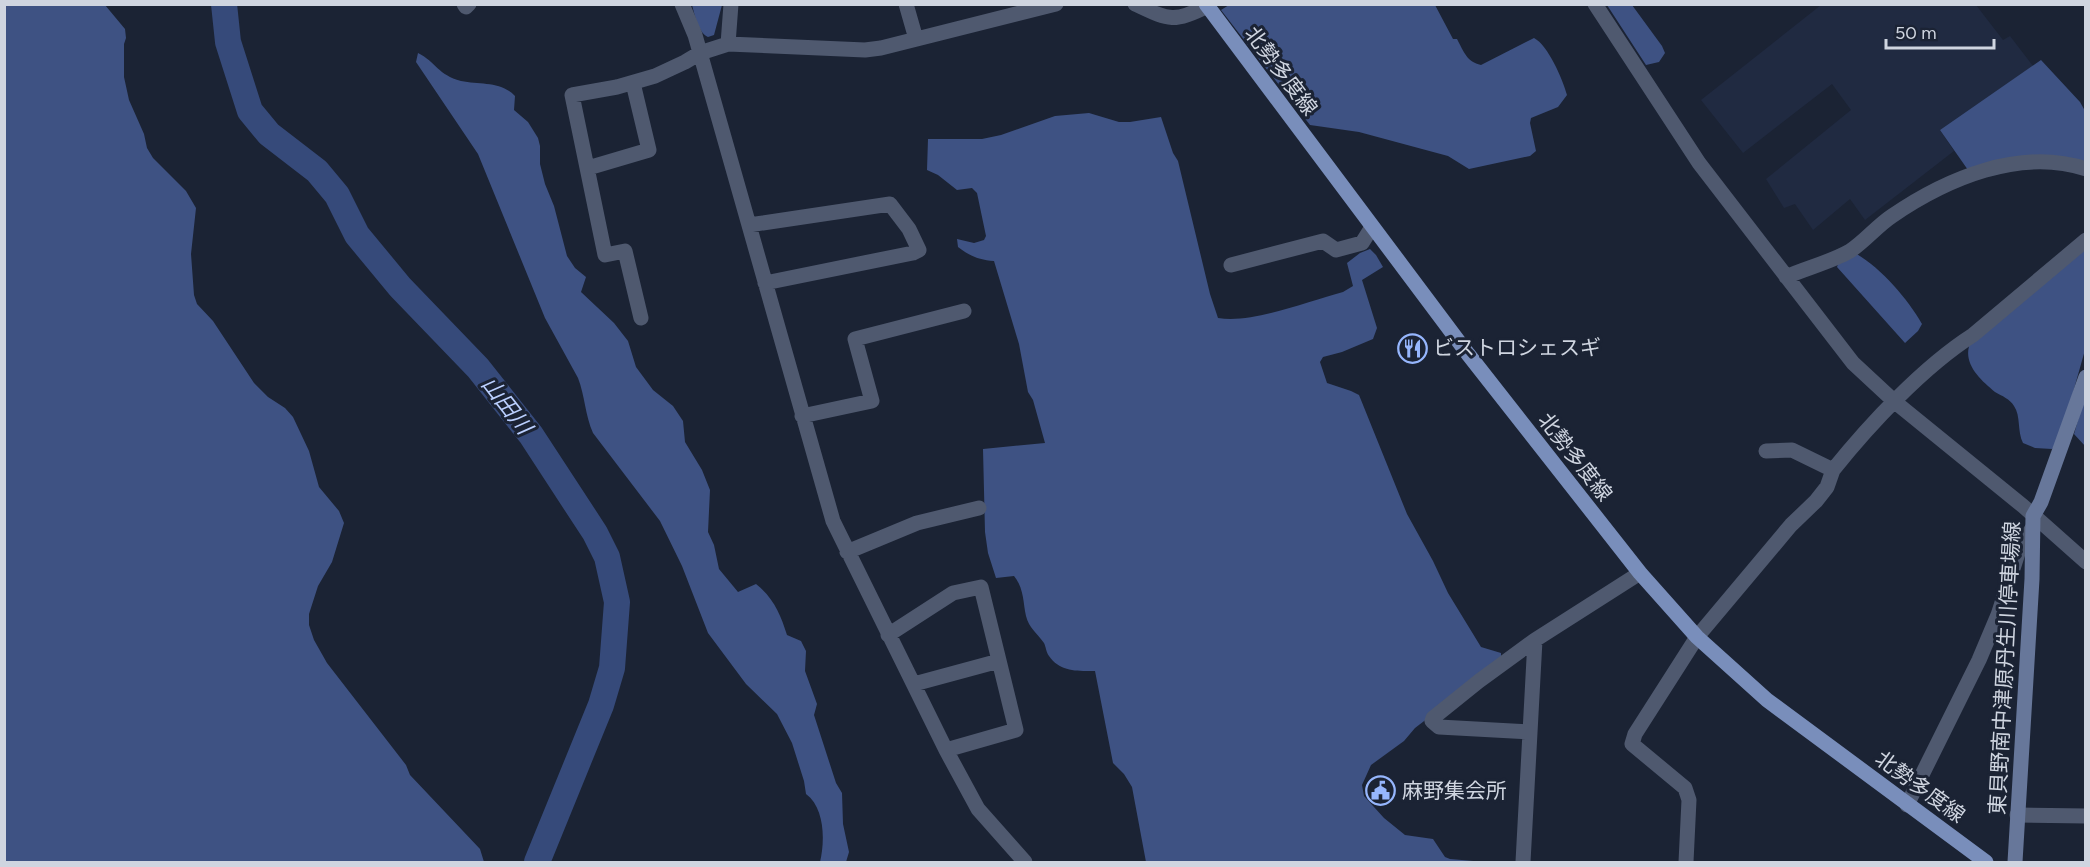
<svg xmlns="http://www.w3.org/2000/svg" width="2090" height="867" viewBox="0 0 2090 867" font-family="Figtree,'Noto Sans JP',sans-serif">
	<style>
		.built { fill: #202a41 }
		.forest { fill: #3e5283 }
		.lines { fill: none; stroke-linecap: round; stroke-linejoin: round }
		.river { stroke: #364a7a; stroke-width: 26 }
		.minor { stroke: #4f596f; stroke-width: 15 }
		.secondary { stroke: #67779a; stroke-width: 15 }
		.primary { stroke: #798ebb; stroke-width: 15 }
		.labels { text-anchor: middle; stroke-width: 6; stroke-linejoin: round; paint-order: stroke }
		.street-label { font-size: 21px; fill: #cfd5e0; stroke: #1b2334 }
		.poi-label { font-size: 21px; fill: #cfd5e0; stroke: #1b2334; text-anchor: start }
		.water-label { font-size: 22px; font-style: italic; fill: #bbd0ff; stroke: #1b2334 }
	</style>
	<rect width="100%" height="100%" fill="#1b2334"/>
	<path class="built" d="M 1821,5 L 1976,5 L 2003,40 L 2010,36 L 2033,66 L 1940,130 L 1954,151 L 1865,220 L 1850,199 L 1813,230 L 1795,204 L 1784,208 L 1766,179 L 1851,110 L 1832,84 L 1743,153 L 1701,100 Z"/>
	<path class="forest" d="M 5,4 L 105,5 L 125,29 L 126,38 L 124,44 L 124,77 L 129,100 L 144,134 L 147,148 L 153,158 L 186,191 L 196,208 L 191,254 L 194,295 L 197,304 L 213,321 L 254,383 L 268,397 L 285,408 L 293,417 L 309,451 L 319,487 L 339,511 L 344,523 L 332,562 L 318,586 L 309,614 L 309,625 L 314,640 L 327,663 L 406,765 L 410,775 L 480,849 L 484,862 L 5,862 Z
		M 692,5 L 722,5 L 714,35 L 708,37 C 698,32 695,16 692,5 Z
		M 1229,5 L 1435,5 L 1453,39 L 1457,39 C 1464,52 1467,62 1481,65 L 1534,38 C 1548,45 1563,80 1567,95 L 1558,107 L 1531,118 L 1530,123 L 1536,151 L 1530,156 L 1469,169 L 1448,156 L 1359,132 L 1310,125 L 1221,10 Z
		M 1607,5 L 1632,5 L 1662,46 L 1665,53 L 1659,62 L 1646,65 Z
		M 418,53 C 436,62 438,75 461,81 C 480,85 501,81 515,96 L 514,110 L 528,122 L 538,138 L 540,146 L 540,164 L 545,184 L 554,206 L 567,256 L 575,268 L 586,277 L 581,292 L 614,323 L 628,341 L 636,367 L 653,390 L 673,406 L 683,421 L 685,442 L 702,470 L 710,490 L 708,532 L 714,545 L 719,569 L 738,592 L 756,584 C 773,597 781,615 787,635 L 801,641 L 806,651 L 805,671 L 817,704 L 814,715 L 836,783 L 842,793 L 843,824 L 849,852 L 846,862 L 820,862 C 825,841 825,808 806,794 L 804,781 L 792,743 L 777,714 L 746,684 L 708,633 L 682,566 L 660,521 L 593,433 C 585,415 585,396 578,378 L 545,318 L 478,154 L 416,62 Z
		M 2041,60 L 2080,102 L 2085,111 L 2085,162 L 1968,170 L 1940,130 Z
		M 1089,113 L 1119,122 L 1130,122 L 1161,117 L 1173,153 L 1178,161 L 1210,294 L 1218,318 C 1253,324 1308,301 1343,292 L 1353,286 L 1347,263 L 1360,253 L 1370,249 L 1376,255 L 1383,267 L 1362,280 L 1377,328 L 1373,339 L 1342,352 L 1323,357 L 1320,362 L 1327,383 L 1351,391 L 1359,395 L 1407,514 L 1433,561 L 1448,593 L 1481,647 L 1501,653 L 1501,662 L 1415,728 L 1404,741 L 1371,765 L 1362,785 L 1364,796 L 1384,818 L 1405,835 L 1433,839 L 1445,857 L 1450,859 L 1485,862 L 1146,862 L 1132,787 L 1124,774 L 1113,763 L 1095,671 C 1077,671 1060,672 1049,656 C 1046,652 1046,647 1044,643 C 1037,633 1029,628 1026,616 C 1023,602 1024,588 1014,576 L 996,578 L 988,553 L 985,532 L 983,449 L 1045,443 L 1033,400 L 1028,392 L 1019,344 L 994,261 C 979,260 970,256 958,247 L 957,239 L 974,243 L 984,240 L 986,236 L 977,193 L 972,188 L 957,190 L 938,175 L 927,170 L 928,139 L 982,139 L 1001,135 L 1055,116 Z
		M 2085,244 L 2085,350 L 2059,442 L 2052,449 L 2035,448 L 2023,443 C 2017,431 2021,416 2014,406 C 2010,399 2002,396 1995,392 C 1979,379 1961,362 1971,341 Z
		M 1855,253 C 1880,267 1908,299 1922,324 L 1918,331 L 1905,343 L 1837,267 L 1839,262 Z
		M 2085,396 L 2085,446 L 2074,434 Z"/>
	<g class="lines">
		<path class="river" d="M 224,4 L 228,42 L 250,111 L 269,134 L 317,171 L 337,195 L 357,235 L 400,287 L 478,368 L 531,435 L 595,533 L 607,557 L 617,602 L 612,668 L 601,705 L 537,862"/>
		<path class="minor" d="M 464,4 L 466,7 L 469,4
			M 682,4 L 695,35 L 833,521 L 946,750 L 978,809 L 1025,862
			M 906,4 L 916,39
			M 1135,4 C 1167,19 1173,24 1207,6
			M 1595,4 L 1699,163 L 1853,363 L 1895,402 L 2023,506 L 2086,562
			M 728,44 L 865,50 L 881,48 L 1056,4
			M 588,168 L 649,150 L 633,83
			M 749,225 L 890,204 L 909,229 L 919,250 L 913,253 L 765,283
			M 1231,265 L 1323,241 L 1336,250 L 1362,243 L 1372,227
			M 1786,277 C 1806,268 1831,262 1850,251 C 1865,241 1877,226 1892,216 C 1946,179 2020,147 2086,169
			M 641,318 L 625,251 L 605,255 L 572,95 L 617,87 L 655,76 L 685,62 L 700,53 L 728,44 L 731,4
			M 802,416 L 872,401 L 855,339 L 964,311
			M 1766,451 L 1792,450 L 1833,470 C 1870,424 1923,367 1973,335 L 2086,240
			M 847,552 L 917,523 L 979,508
			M 888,635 L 953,593 L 981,587 L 1016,730 L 946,750
			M 914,684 L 999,661
			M 1530,732 L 1439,727 L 1432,721 L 1433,718 L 1479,681 L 1535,640
			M 1907,805 L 1979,660 L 1998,615 L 2020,547 L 2033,527
			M 2017,815 L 2086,816
			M 1523,862 L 1535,640 L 1640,573
			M 1686,862 L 1689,800 L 1685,788 L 1632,744 L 1635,734 L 1697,637 L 1791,525 L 1816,501 L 1827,487 L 1833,470"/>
		<path class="secondary" d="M 2015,862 L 2032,579 L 2033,516 L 2041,502 L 2086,377"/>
		<path class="primary" d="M 1206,4 L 1468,354 L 1640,573 L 1697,637 L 1767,700 L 1986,862"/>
	</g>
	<defs>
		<symbol id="restaurant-ring" viewBox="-11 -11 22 22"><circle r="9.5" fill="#1b2334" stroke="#96b6fd" stroke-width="1.5"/><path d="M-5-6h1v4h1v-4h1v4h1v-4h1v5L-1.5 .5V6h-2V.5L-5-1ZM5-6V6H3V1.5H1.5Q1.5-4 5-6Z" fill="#96b6fd"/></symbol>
		<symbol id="civic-ring" viewBox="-11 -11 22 22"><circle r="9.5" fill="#1b2334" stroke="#96b6fd" stroke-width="1.5"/><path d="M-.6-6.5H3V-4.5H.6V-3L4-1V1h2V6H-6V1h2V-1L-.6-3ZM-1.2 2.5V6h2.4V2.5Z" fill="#96b6fd"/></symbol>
	</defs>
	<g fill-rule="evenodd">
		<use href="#restaurant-ring" x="1396" y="332" width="33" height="33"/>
		<use href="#civic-ring" x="1364" y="774" width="33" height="33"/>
	</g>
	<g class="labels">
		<g class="street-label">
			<text transform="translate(1281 71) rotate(53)" y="7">北勢多度線</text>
			<text transform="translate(1575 457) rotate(52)" y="7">北勢多度線</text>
			<text transform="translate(2005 668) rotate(-87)" y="7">東貝野南中津原丹生川停車場線</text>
			<text transform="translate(1920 787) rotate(36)" y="7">北勢多度線</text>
		</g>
		<g class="poi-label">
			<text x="1433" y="355">ビストロシェスギ</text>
			<text x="1402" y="798">麻野集会所</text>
		</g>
		<g class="water-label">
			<text transform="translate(507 405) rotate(52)" y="8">山田川</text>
		</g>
	</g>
	<rect width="2090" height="867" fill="none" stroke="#cfd5e0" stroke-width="12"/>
	<path d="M1886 39v9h108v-9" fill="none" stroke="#cfd5e0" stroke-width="3"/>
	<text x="1895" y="39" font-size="18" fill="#cfd5e0" stroke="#1b2334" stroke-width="4.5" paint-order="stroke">50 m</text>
</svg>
